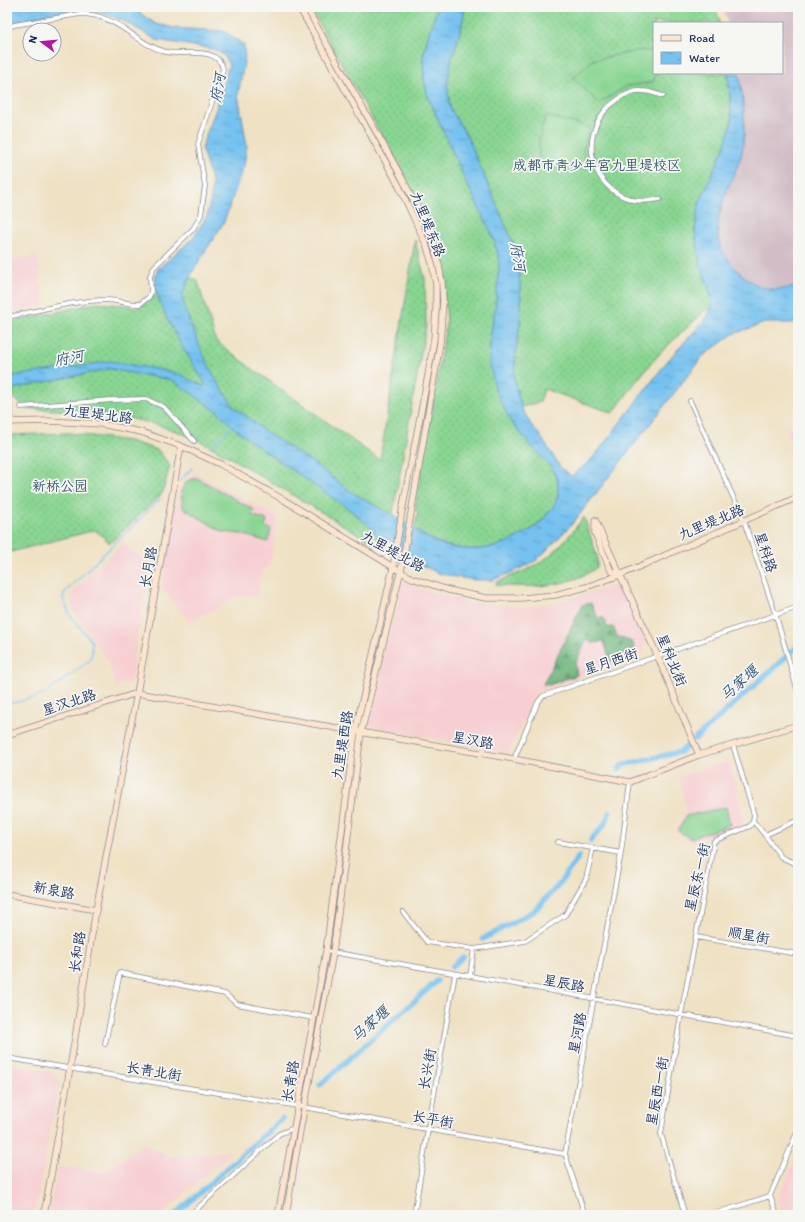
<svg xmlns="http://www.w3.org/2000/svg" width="805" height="1222" viewBox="0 0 805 1222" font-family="Itim,'LXGW WenKai TC',sans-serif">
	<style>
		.built { fill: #f7cfd2 }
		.industrial { fill: #d2bdc6 }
		.grass { fill: url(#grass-dots); stroke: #528278 }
		.forest { fill: url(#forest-firs); stroke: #44726d }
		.garden { fill: #89d592; stroke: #528278 }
		.water { fill: url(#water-ripples); stroke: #4878a6 }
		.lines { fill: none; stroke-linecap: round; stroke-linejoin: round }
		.stream { stroke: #75c1ef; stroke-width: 1.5 }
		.canal { stroke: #75c1ef; stroke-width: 5.5 }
		.street-casing { stroke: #858890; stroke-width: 5.5 }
		.secondary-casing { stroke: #858890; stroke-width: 7 }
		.street { stroke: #fff; stroke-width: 4 }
		.secondary { stroke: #fce5cf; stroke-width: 5.5 }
		.labels { text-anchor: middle; stroke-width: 3.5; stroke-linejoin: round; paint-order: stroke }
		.park-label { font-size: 14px; fill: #36586b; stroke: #f6f6f2 }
		.street-label { font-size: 14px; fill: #1b2f5e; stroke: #f6f6f2 }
		.water-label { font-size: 15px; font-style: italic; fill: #325482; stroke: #f6f6f2 }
	</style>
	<defs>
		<pattern id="grass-dots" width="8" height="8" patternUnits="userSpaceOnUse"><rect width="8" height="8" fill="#89d592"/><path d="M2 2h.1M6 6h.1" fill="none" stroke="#76b780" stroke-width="1.8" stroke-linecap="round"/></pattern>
		<pattern id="forest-firs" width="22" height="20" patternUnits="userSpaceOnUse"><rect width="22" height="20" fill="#6eb67c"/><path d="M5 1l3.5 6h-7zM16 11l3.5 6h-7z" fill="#5a9469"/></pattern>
		<pattern id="water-ripples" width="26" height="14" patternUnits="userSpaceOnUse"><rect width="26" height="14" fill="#75c1ef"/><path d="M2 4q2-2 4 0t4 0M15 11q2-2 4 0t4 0" fill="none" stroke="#5f9dc5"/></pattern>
	</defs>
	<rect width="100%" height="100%" fill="#f6f6f2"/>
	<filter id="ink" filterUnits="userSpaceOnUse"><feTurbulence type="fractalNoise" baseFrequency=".025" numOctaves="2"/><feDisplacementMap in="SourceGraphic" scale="8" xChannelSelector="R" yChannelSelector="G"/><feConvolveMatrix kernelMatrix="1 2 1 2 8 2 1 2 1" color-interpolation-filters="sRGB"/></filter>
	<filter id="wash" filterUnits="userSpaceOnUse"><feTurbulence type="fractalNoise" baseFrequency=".012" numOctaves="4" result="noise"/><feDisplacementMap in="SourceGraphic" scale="16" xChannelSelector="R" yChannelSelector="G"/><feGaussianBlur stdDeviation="0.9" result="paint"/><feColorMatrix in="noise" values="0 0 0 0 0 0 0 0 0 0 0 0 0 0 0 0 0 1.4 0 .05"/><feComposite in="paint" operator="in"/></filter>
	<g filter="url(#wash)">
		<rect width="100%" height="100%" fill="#efe1c3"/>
		<path class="built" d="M 37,256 L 44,306 L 7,314 L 7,261 Z
			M 798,423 L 798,462 L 785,429 Z
			M 194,472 L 278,518 L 270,565 L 261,570 L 257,597 L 236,596 L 214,610 L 189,621 L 162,587 L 179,486 Z
			M 123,543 L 150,564 L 142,604 L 131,682 L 116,685 L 107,659 L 73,611 L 71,593 Z
			M 403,581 L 430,592 L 467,602 L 489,605 L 527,607 L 559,602 L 612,586 L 620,588 L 646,641 L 643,653 L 536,693 L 508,753 L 365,725 Z
			M 729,761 L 745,824 L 693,842 L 675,832 L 686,810 L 679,776 Z
			M 7,1064 L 52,1072 L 60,1081 L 35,1210 L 30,1215 L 7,1213 Z
			M 144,1143 L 170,1156 L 178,1156 L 233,1151 L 160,1215 L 49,1215 L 58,1166 L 103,1172 Z
			M 798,1152 L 798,1215 L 784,1215 L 778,1199 Z"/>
		<path class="industrial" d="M 723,7 L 798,7 L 798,287 L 766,288 L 758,286 L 738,271 L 728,259 L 718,240 L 718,231 L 720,211 L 741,153 L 744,132 L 743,102 L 739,73 L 782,73 L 782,23 L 728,23 Z"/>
		<path class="grass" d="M 310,7 L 438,7 L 429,32 L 423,58 L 424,80 L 428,97 L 466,182 L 491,232 L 497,250 L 499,264 L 496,302 L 491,333 L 489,361 L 542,457 C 548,464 554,470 557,480 C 569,516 509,547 480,549 C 455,551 434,543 414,529 L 418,513 L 415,508 L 447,319 L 440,257 L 432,229 L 422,208 Z
			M 465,7 L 715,7 L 720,23 L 654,23 L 654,73 L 728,73 L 732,121 L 725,145 L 699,204 L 695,231 L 700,264 L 712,298 L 711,310 L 706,310 L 662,351 L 638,379 L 613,413 L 544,389 L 540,402 L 521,407 L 514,378 L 516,352 L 520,323 L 521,301 L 519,272 L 513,243 L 468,138 L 450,108 L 447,84 L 451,61 L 462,25 Z
			M 415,240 L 425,279 L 426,326 L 388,540 L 375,544 C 337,522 300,499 262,477 C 239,463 216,448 191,437 C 140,415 82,410 27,409 L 13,397 L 7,350 L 7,323 L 96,303 L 124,305 L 136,308 L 145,304 L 173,278 L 197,279 L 216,341 L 254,370 L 380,460 Z
			M 70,433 L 129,441 L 158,450 L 170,466 L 162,494 L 110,543 L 95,530 L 7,553 L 7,435 Z
			M 584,517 L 597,556 L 597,567 C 570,588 529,588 496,585 L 497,582 C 509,577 521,573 532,567 C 553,557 570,535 584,517 Z"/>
		<path class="forest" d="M 591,603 L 598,618 L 604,618 L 607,627 L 613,627 L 617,636 L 632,642 L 635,649 L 610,662 L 604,641 L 593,643 L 586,640 L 575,665 L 577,675 L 549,685 L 543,684 L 566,638 L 582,605 Z"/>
		<path class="garden" d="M 641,50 L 654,52 L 654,73 L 656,73 L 653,82 L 627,86 L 599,103 L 573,78 L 593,60 Z
			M 545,116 L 590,127 L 583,150 L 587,166 L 572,173 L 539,166 L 539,140 Z
			M 197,478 L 254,510 L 251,515 L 267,520 L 265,527 L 271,529 L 268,542 L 241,534 L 223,532 L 183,508 L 181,491 L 187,481 Z
			M 726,807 L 730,825 L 691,838 L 678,831 L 686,816 Z"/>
		<path class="water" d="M 7,7 L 131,7 L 156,24 L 175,28 L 224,31 L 244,45 L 245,58 L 238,94 L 247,146 L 244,165 L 224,222 L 194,269 L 182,295 L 185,310 L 202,352 L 215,378 L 233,406 L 266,432 L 315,464 L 353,493 L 378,507 L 392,514 L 426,537 L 438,543 L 450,547 L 464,549 L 480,549 L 494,547 L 510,541 L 531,530 L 541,522 L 553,507 L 558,496 L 558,481 L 551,467 L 529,444 L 510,420 L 496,392 L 489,361 L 491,333 L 496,302 L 499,264 L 497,250 L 491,232 L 466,182 L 428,97 L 424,80 L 423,58 L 429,32 L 438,7 L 465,7 L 462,25 L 451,61 L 447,84 L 450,108 L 468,138 L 513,243 L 519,272 L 521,301 L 520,323 L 516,352 L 514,378 L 521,407 L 533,428 L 539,434 L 561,468 L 572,476 L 593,458 L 669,359 L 705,320 L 711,310 L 712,298 L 700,264 L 695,231 L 699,204 L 725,145 L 732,121 L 728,73 L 739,73 C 743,99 747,126 742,152 C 737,172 724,191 720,212 C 718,220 717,230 718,239 C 721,257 747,284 765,288 C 775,290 787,288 798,287 L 798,323 L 765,323 L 733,334 L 703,356 L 573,523 L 537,560 L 513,572 L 492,580 L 475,580 L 456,577 L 438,573 L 417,563 L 390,540 L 378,538 L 373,529 L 350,510 L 259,447 L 235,429 L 218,412 L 172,380 L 109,369 L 7,390 L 7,377 L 111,361 L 177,373 L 203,386 L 205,383 L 181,345 L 167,319 L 155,289 L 155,278 L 158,269 L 192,239 L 207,216 L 211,197 L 212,182 L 202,150 L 204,140 L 216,109 L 229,65 L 224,55 L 213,49 L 157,40 L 124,21 L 104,13 L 78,10 L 25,19 L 7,24 Z"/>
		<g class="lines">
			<path class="stream" d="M 212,446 L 233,424
				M 179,481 L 192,468
				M 7,705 L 10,703 L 18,702 L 45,694 L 90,660 L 92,653 L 92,642 L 70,615 L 63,598 L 65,592 L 160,499"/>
			<path class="canal" d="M 695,739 L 798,646
				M 619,769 L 622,765 L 680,752 L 689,745
				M 591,840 L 605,824 L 610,812
				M 483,939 L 534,911 L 558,886 L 579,856
				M 452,967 L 463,957
				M 320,1085 L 437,981
				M 175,1215 L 282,1119"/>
		</g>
	</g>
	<g filter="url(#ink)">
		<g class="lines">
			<defs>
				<path id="street" d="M 7,28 L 14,25 L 80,14 C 119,14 133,43 166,52 C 183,56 218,45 223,69 L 198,144 L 205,186 L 201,215 L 193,229 L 154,267 L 150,276 L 151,291 L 149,297 L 140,304 C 129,305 118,300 107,300 C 75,300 38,311 7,317
					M 660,199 C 651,200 642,202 633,200 C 586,188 577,127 617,100 C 623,95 634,90 642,91 C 649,91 656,94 663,96
					M 7,386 L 12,421
					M 690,401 L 744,521 L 776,616 L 798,692
					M 21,407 L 112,400 L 146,399 L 164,407 L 194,441
					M 7,745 L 9,734
					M 514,759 L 538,702 L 543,696 L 798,607
					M 753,821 L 765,835 L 781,857 L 798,865
					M 765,835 L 798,820
					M 558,842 L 621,853
					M 403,912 L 427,942 L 474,949 L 525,941 L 565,915 L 586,879 L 593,848
					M 696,937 L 798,954
					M 326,951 L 470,976 L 798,1036
					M 470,976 L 474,949
					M 105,1044 L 120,973 L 225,994 L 237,1004 L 313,1018
					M 7,1058 L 298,1106 L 565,1154
					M 190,1215 L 279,1134 L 294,1128
					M 414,1215 L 428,1129 L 455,974
					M 585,1215 L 565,1154 L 621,853 L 630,782
					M 685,1215 L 661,1134 L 681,1015 L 714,841 L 750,826 L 753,821 L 754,815 L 733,745
					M 710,1215 L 770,1196
					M 777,1215 L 770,1196 L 798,1130"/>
				<path id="secondary" d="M 7,422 L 49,421 L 101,424 L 141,432 L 181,446 L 220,464 L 284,500 L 401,572 L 412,578 L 448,590 L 486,598 L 522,598 L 555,595 L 586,587 L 620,575 L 798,497
					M 595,520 L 658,657 L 699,755
					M 595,524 L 595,533 L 611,571 L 620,575
					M 7,735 L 137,693 L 514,759 L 630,782 L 699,755 L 798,725
					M 7,894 L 96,910
					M 44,1215 L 70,1068 L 96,910 L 137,693 L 181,446
					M 278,1215 L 326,951 L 355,732 L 393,568 L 402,511 L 428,375 L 434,339 L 436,310 L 436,285 L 432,263 L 426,244 L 398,184 L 299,7
					M 286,1215 L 300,1131 L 333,953 L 361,733 L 402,566 L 440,343 L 443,301 L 442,283 L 439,266 L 434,245 L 425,223 L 402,178 L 306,7"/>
			</defs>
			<use href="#street" class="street-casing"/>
			<use href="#secondary" class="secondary-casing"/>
			<use href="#street" class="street"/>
			<use href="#secondary" class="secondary"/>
		</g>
	</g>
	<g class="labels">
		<g class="park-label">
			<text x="597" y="170">成都市青少年宫九里堤校区</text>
			<text x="60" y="491">新桥公园</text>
		</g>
		<g class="street-label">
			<text transform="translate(428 224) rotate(68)" y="5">九里堤东路</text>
			<text transform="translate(98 414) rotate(7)" y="5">九里堤北路</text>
			<text transform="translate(711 522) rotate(-23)" y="5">九里堤北路</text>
			<text transform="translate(393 551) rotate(29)" y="5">九里堤北路</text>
			<text transform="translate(766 552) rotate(71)" y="5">星科路</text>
			<text transform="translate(148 567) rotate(-80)" y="5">长月路</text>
			<text transform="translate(672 660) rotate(67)" y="5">星科北街</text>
			<text transform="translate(611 661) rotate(-18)" y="5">星月西街</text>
			<text transform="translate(69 702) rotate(-18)" y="5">星汉北路</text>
			<text transform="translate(473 740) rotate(10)" y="5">星汉路</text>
			<text transform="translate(342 745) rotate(-81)" y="5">九里堤西路</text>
			<text transform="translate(697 877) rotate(-77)" y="5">星辰东一街</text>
			<text transform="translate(54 890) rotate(10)" y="5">新泉路</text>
			<text transform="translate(749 935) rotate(10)" y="5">顺星街</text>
			<text transform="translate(77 952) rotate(-81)" y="5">长和路</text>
			<text transform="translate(564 983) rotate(11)" y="5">星辰路</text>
			<text transform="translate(577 1033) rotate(-79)" y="5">星河路</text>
			<text transform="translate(427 1069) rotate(-80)" y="5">长兴街</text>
			<text transform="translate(154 1071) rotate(9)" y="5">长青北街</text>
			<text transform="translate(290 1081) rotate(-80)" y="5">长青路</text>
			<text transform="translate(657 1091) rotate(-80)" y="5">星辰西一街</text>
			<text transform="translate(433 1119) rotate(10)" y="5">长平街</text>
		</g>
		<g class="water-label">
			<text transform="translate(218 88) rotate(-81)" y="5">府河</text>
			<text transform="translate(518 257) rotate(80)" y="5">府河</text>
			<text transform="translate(69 358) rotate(-11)" y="5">府河</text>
			<text transform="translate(739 683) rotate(-42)" y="5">马家堰</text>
			<text transform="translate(370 1024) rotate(-42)" y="5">马家堰</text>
		</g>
	</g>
	<rect width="805" height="1222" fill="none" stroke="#f6f6f2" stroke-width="24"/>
	<rect x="653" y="22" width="130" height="52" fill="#f6f6f2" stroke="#9ea6b7"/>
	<rect x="661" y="35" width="20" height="6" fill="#fce5cf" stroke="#9ea6b7"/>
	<text x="689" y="42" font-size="12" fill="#1b2f5e">Road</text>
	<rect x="661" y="52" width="20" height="12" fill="url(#water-ripples)" stroke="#9ea6b7"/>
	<text x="689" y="62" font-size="12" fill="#1b2f5e">Water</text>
	<g transform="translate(42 42) rotate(286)"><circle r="19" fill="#f6f6f2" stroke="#9ea6b7"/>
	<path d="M0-3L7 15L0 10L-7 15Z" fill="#b5179e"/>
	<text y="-6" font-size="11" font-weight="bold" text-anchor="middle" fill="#1b2f5e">N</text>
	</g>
</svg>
